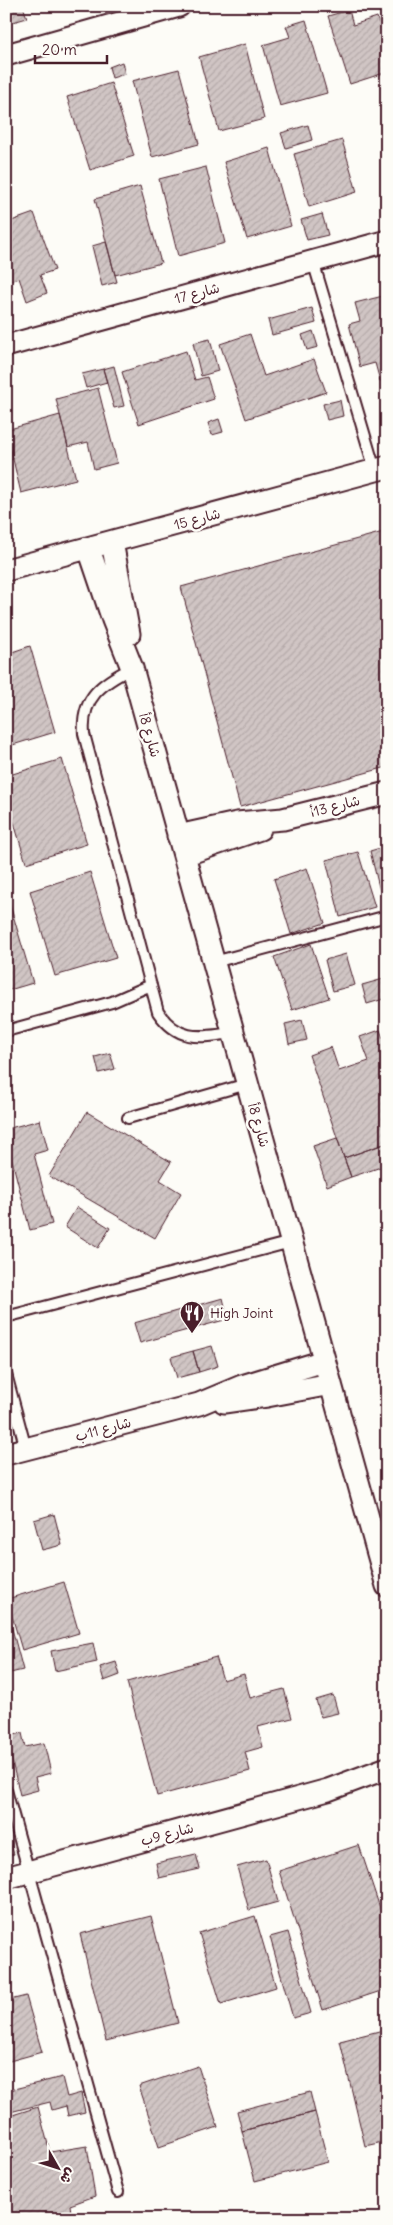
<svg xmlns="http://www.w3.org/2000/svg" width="393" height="2225" viewBox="0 0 393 2225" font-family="Delius,'Playpen Sans Arabic',sans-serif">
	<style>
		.building { fill: url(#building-hatch); stroke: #4a1f2b }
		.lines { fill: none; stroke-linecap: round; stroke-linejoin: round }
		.lane-casing { stroke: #4a1f2b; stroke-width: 14 }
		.street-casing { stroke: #4a1f2b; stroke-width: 25 }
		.lane { stroke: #fdfcf7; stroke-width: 10 }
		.street { stroke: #fdfcf7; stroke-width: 21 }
		.labels { text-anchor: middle; stroke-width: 5; stroke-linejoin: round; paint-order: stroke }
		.street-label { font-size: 14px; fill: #4a1f2b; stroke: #fdfcf7 }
		.poi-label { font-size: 14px; fill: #4a1f2b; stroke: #fdfcf7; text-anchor: start }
	</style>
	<defs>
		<pattern id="building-hatch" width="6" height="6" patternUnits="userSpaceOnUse" patternTransform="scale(1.25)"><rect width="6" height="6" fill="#d0c5c4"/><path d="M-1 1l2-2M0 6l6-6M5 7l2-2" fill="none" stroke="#b4a9a9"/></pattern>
	</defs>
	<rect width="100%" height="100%" fill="#fdfcf7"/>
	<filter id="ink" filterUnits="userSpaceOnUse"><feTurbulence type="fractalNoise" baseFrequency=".02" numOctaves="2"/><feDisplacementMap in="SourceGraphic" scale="10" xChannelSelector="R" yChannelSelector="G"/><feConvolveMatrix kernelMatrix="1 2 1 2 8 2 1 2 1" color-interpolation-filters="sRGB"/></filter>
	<g filter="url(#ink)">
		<path class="building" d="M 6,6 L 23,6 L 27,18 L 6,24 Z
			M 349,10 L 353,25 L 377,17 L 387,47 L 387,72 L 350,84 L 328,16 Z
			M 306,20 L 327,93 L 280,106 L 263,45 L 290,37 L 286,26 Z
			M 245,44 L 264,119 L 219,131 L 199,57 Z
			M 122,62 L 125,74 L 112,78 L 109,67 Z
			M 179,69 L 199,144 L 152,157 L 132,81 Z
			M 111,83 L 134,156 L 90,170 L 67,97 Z
			M 308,125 L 312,140 L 286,148 L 281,133 Z
			M 342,140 L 357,192 L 309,207 L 294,154 Z
			M 269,148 L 291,226 L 247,239 L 224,162 Z
			M 206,167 L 225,243 L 178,256 L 159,179 Z
			M 140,186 L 161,263 L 115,275 L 95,199 Z
			M 34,213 L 55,270 L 40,275 L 47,293 L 27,301 L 19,278 L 6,282 L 6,223 Z
			M 322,214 L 328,235 L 307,240 L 301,220 Z
			M 106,242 L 117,282 L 102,286 L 92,246 Z
			M 387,295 L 387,380 L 380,381 L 375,363 L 360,367 L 349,324 L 360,321 L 355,303 Z
			M 312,308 L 316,323 L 272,335 L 268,320 Z
			M 313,331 L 318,347 L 307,350 L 302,335 Z
			M 250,334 L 264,376 L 314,359 L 326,392 L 246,419 L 220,344 Z
			M 210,339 L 218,371 L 201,376 L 193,343 Z
			M 186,351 L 195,380 L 207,377 L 214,399 L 139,424 L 122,372 Z
			M 114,366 L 124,406 L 114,408 L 103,369 Z
			M 103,369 L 107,382 L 86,388 L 82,374 Z
			M 98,388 L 117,463 L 94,469 L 88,442 L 68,447 L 56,399 Z
			M 340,400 L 343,416 L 327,420 L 323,404 Z
			M 60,415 L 76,479 L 21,493 L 6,430 Z
			M 219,419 L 223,432 L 212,435 L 208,423 Z
			M 6,434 L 13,459 L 6,461 Z
			M 387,531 L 387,767 L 240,807 L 181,587 Z
			M 30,646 L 55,732 L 6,747 L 6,654 Z
			M 62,759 L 87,844 L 26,863 L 6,796 L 6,776 Z
			M 387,846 L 387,890 L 380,891 L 370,851 Z
			M 358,852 L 375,907 L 340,917 L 326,860 Z
			M 307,868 L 325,923 L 291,934 L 274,879 Z
			M 90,872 L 116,958 L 55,976 L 30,891 Z
			M 6,898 L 8,898 L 33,983 L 6,991 Z
			M 311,944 L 329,998 L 292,1010 L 274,957 Z
			M 346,954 L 355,985 L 333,991 L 325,960 Z
			M 387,978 L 387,998 L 367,1004 L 362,985 Z
			M 302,1020 L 307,1040 L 289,1044 L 285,1024 Z
			M 380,1030 L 387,1049 L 387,1143 L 344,1158 L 309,1055 L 331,1047 L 339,1071 L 369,1061 L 360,1037 Z
			M 110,1053 L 115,1069 L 99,1073 L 95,1057 Z
			M 87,1112 L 171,1162 L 160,1180 L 181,1193 L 155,1238 L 49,1176 Z
			M 40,1120 L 48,1150 L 34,1154 L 52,1224 L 30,1230 L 6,1137 L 6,1129 Z
			M 337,1138 L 351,1177 L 327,1186 L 313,1146 Z
			M 387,1143 L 387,1165 L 351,1177 L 344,1158 Z
			M 77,1207 L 110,1228 L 98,1248 L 65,1227 Z
			M 223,1298 L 228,1319 L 140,1343 L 134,1323 Z
			M 212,1346 L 218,1366 L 199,1372 L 193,1351 Z
			M 193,1351 L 199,1372 L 177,1378 L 171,1357 Z
			M 54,1514 L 62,1545 L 42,1550 L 34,1520 Z
			M 64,1582 L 79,1633 L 22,1650 L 7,1599 Z
			M 6,1606 L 23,1670 L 6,1674 Z
			M 93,1643 L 97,1662 L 55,1671 L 51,1651 Z
			M 216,1657 L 223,1680 L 244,1674 L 250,1698 L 284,1689 L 292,1718 L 258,1727 L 263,1747 L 245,1752 L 250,1771 L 157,1796 L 127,1682 Z
			M 116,1662 L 120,1675 L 104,1681 L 100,1667 Z
			M 333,1695 L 338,1713 L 321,1717 L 316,1700 Z
			M 22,1733 L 25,1747 L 44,1743 L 51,1773 L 35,1777 L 38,1790 L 20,1795 L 6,1737 Z
			M 6,1831 L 14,1854 L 6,1856 Z
			M 359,1845 L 387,1929 L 387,1989 L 323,2010 L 279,1871 Z
			M 196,1854 L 200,1869 L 159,1878 L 156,1863 Z
			M 266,1859 L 278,1902 L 249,1910 L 237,1867 Z
			M 151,1916 L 178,2023 L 106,2041 L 80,1934 Z
			M 255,1916 L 276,1987 L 221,2004 L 199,1933 Z
			M 288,1932 L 311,2013 L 293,2018 L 270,1937 Z
			M 26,1996 L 42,2052 L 6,2062 L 6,2001 Z
			M 387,2029 L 387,2141 L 365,2146 L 340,2041 Z
			M 198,2066 L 218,2127 L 159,2147 L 139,2086 Z
			M 62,2077 L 67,2097 L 81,2093 L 85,2112 L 68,2116 L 66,2106 L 52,2110 L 50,2102 L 6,2113 L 6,2091 Z
			M 310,2092 L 315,2112 L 242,2131 L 237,2111 Z
			M 38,2107 L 50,2152 L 87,2146 L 95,2196 L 70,2205 L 72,2219 L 11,2219 L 6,2204 L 6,2117 Z
			M 315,2112 L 328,2162 L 255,2181 L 242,2131 Z"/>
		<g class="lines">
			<defs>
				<path id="lane" d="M 313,261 L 375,470
					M 132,668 C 102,683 81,697 84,734 L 158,1012 C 179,1043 201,1037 233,1033
					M 214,962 L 387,916
					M 6,1031 L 112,1002 L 151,985
					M 128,1118 L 247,1084
					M 6,1317 L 291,1242
					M 6,1374 L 26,1449
					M 6,1790 L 118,2192"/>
				<path id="street" d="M 6,55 L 179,6
					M 6,346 L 387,241
					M 112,542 L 129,634
					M 89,549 L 113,620 L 132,668 L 387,1586
					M 6,570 L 387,467
					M 178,836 L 237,823 L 283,819 L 387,793
					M 184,855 L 260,829
					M 224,1402 L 267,1396 L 331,1384
					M 6,1454 L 199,1404 L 242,1386 L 324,1361
					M 6,1878 L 328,1790 L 387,1768"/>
			</defs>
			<use href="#lane" class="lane-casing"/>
			<use href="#street" class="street-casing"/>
			<use href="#lane" class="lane"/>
			<use href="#street" class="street"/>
		</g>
	</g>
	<defs>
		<symbol id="restaurant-pin" viewBox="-11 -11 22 30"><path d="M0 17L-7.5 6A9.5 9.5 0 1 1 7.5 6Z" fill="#4a1f2b" stroke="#fdfcf7"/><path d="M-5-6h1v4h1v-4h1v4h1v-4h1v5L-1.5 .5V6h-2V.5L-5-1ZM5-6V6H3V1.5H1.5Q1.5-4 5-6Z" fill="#fff"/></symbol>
	</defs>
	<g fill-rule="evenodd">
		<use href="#restaurant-pin" x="178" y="1299" width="28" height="38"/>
	</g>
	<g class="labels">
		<g class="street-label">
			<text transform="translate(197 293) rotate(-15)" y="5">شارع 17</text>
			<text transform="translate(197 519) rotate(-15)" y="5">شارع 15</text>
			<text transform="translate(150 735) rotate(74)" y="5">شارع 8أ</text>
			<text transform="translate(335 806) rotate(-14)" y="5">شارع 13أ</text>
			<text transform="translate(259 1125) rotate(74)" y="5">شارع 8أ</text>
			<text transform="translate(103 1429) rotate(-15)" y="5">شارع 11ب</text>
			<text transform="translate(167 1834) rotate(-15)" y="5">شارع 9ب</text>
		</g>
		<g class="poi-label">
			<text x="210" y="1318">High Joint</text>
		</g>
	</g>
	<rect width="393" height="2225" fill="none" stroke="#fdfcf7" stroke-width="25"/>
	<rect x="12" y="12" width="368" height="2200" fill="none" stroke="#4a1f2b" stroke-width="2" filter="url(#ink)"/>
	<g transform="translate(58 2168) rotate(129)" stroke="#fdfcf7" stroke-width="4" paint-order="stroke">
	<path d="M0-4L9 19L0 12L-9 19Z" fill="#4a1f2b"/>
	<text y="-8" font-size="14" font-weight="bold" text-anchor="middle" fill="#4a1f2b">ش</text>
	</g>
	<path d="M35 55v8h72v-8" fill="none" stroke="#4a1f2b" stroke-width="2.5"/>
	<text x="42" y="55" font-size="15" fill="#4a1f2b" stroke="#fdfcf7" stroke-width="4" paint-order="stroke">20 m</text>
</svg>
